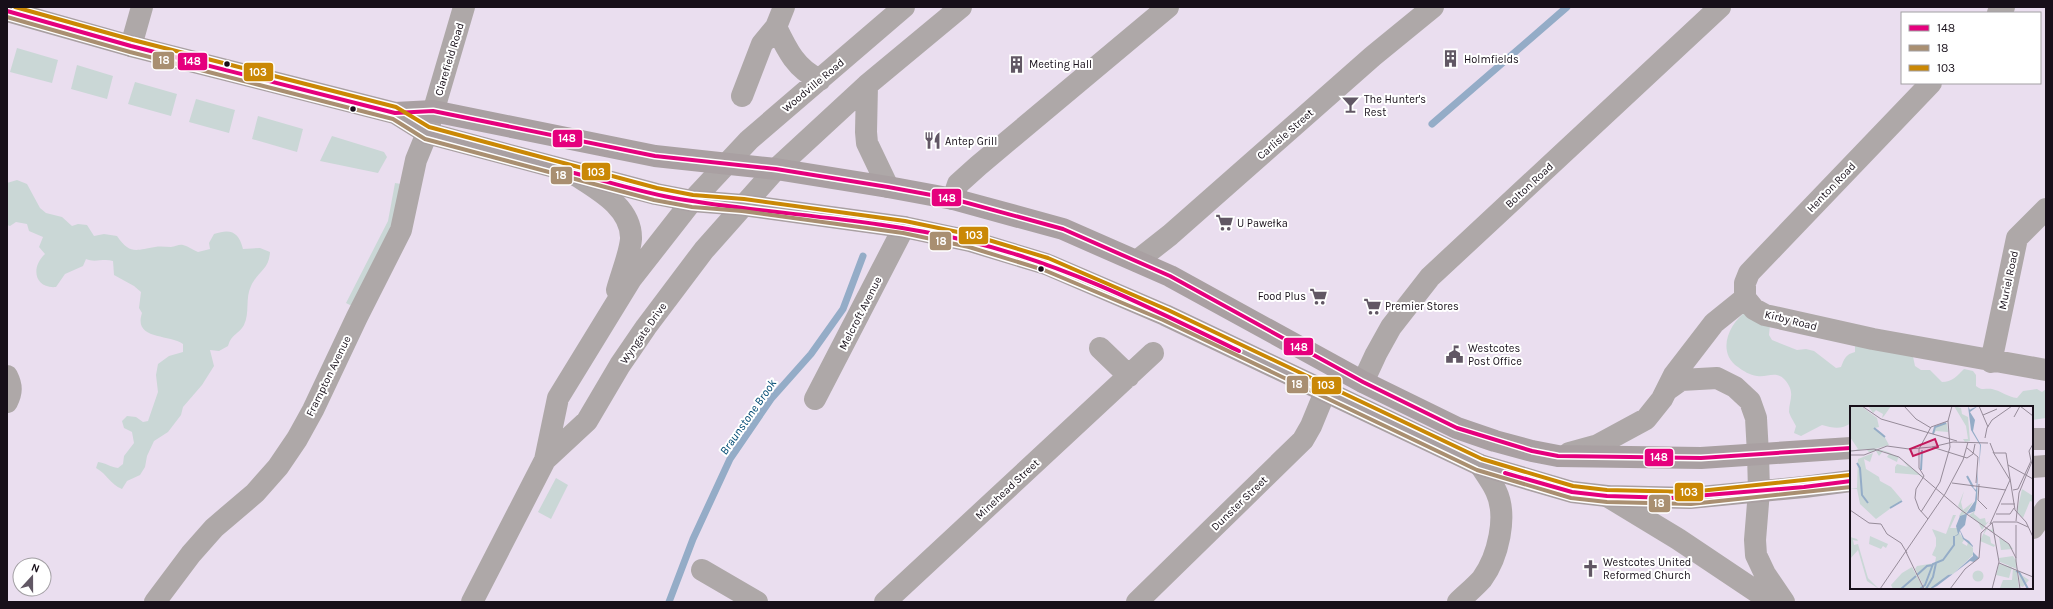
<svg xmlns="http://www.w3.org/2000/svg" width="2053" height="609" viewBox="0 0 2053 609" font-family="Karla,sans-serif">
	<style>
		.green { fill: #cad7d6 }
		.lines { fill: none; stroke-linecap: round; stroke-linejoin: round }
		.stream { stroke: #94acc7; stroke-width: 7 }
		.minor { stroke: #aea8a8; stroke-width: 22 }
		.major { stroke: #a9a0a2; stroke-width: 22 }
		.bus-1-casing { stroke: #fff; stroke-width: 7 }
		.bus-2-casing { stroke: #fff; stroke-width: 7 }
		.bus-3-casing { stroke: #fff; stroke-width: 7 }
		.bus-1 { stroke: #e5007d; stroke-width: 4 }
		.bus-2 { stroke: #a98f71; stroke-width: 4 }
		.bus-3 { stroke: #ca8805; stroke-width: 4 }
		.bus-dot { fill: #170f19; stroke: #fff; stroke-width: 1.5 }
		.labels { text-anchor: middle; stroke-width: 4; stroke-linejoin: round; paint-order: stroke }
		.street-label { font-size: 11px; fill: #170f19; stroke: #fff }
		.poi-label { font-size: 11px; fill: #170f19; stroke: #fff; text-anchor: start }
		.water-label { font-size: 12px; font-style: italic; fill: #004a73; stroke: #fff }
		.inset-river { fill: none; stroke: #94acc7; stroke-width: 2 }
		.inset-road { fill: none; stroke: #968b99; stroke-width: 1 }
		.view { fill: #c2185b; fill-opacity: 0.15; stroke: #c2185b; stroke-width: 2 }
		.inset-edge { fill: none; stroke: #170f19; stroke-width: 2 }
		.line-badge { stroke: #fff; stroke-width: 1.5 }
		.badge-label { font-size: 11px; text-anchor: middle; font-weight: bold; fill: #fff }
	</style>
	<rect width="100%" height="100%" fill="#eadeef"/>
	<path class="green" d="M 17,48 L 58,60 L 52,83 L 10,72 Z
		M 77,65 L 113,76 L 107,99 L 71,89 Z
		M 135,82 L 177,94 L 171,116 L 128,104 Z
		M 196,99 L 235,110 L 229,133 L 189,122 Z
		M 258,116 L 303,129 L 297,152 L 252,139 Z
		M 332,136 L 384,152 L 387,157 L 378,173 L 320,161 Z
		M 17,180 L 27,184 L 40,208 L 46,213 L 62,217 L 72,226 L 78,224 L 87,225 L 94,236 L 104,234 L 117,236 C 130,255 136,250 155,247 C 161,246 166,247 171,247 C 175,247 179,244 183,245 C 188,246 193,250 198,252 L 210,249 L 209,243 L 214,234 C 231,228 239,232 243,249 L 260,248 L 270,252 C 269,270 258,271 251,286 C 245,298 250,313 244,325 C 239,334 231,334 228,346 L 219,351 L 210,350 L 214,366 L 202,385 L 183,407 L 181,415 L 168,432 L 154,441 L 147,456 L 145,467 L 140,475 L 127,481 L 122,489 C 110,484 107,474 96,468 L 98,462 C 106,463 110,467 118,468 L 123,464 L 124,456 L 134,443 L 132,432 L 124,428 L 122,421 L 127,416 L 136,417 L 143,422 L 148,421 L 158,392 L 156,375 L 158,364 L 169,356 L 183,352 L 183,344 C 168,334 133,340 142,313 L 139,308 L 141,292 L 134,286 L 114,275 L 113,261 C 103,258 95,263 86,259 L 83,266 L 65,274 L 56,287 C 35,289 30,268 45,254 L 39,247 L 43,237 L 29,231 L 27,224 L 16,222 L 10,226 L 7,225 L 7,183 Z
		M 395,183 L 401,184 L 394,223 L 352,306 L 346,303 L 388,221 Z
		M 1747,311 L 1770,325 L 1769,335 L 1772,340 L 1797,350 L 1806,349 L 1814,351 L 1836,368 L 1841,367 C 1844,359 1846,354 1855,352 L 1855,346 L 1912,352 L 1915,366 L 1921,370 L 1930,370 L 1942,382 C 1952,382 1957,376 1964,369 L 1973,371 L 1976,375 L 1976,386 C 1982,391 1985,388 1992,389 C 2001,391 2008,397 2017,398 L 2023,391 L 2037,389 L 2042,392 L 2046,389 L 2046,418 L 2032,420 L 2032,407 L 1851,407 L 1851,423 C 1841,430 1833,428 1822,425 L 1801,436 L 1794,433 L 1796,426 C 1794,422 1790,416 1789,412 C 1789,400 1796,393 1785,380 C 1776,370 1767,378 1757,376 C 1750,375 1743,371 1738,367 C 1716,352 1729,323 1747,311 Z
		M 556,478 L 568,485 L 551,519 L 538,512 Z"/>
	<g class="lines">
		<path class="stream" d="M 1432,124 L 1567,7
			M 669,602 L 693,539 L 730,459 L 771,399 L 811,354 L 843,309 L 863,256"/>
		<path class="minor" d="M 1998,13 L 2004,7
			M 776,27 C 787,50 796,69 820,80
			M 131,46 L 142,7
			M 867,85 L 866,132 L 867,143 L 888,187
			M 742,96 L 762,44 L 776,27 L 784,7
			M 574,174 C 597,189 632,207 631,239 C 630,253 621,275 617,290
			M 953,199 L 958,184 L 978,166 L 1168,7
			M 1137,261 L 1170,235 L 1373,56 L 1433,7
			M 1745,298 L 1754,309 L 1765,315 L 1873,339 L 2046,370
			M 1745,298 L 1745,283 L 1749,273 L 1931,83
			M 1100,348 L 1129,376
			M 1991,362 L 2017,238 L 2046,209
			M 7,376 C 12,386 12,392 7,402
			M 1363,382 L 1376,354 L 1391,327 L 1430,277 L 1720,7
			M 1667,390 L 1681,380 L 1717,378 L 1735,387 L 1750,401 L 1756,418 L 1758,454 L 1759,491 L 1755,540 L 1756,555 L 1765,574 L 1784,602
			M 815,399 L 904,227
			M 1569,453 L 1598,445 L 1646,419 L 1662,399 L 1674,375 L 1714,323 L 1745,298
			M 545,460 L 587,421 L 620,365 L 646,327 L 704,250 L 776,169 L 867,85 L 961,7
			M 1607,496 L 1678,539 L 1772,602
			M 2033,528 L 2046,509
			M 702,570 L 757,602
			M 155,602 L 191,554 L 214,528 L 255,493 L 278,467 L 297,439 L 313,410 L 357,317 L 401,230 L 416,160 L 427,133 L 464,7
			M 472,602 L 545,460 L 558,398 L 631,279 L 692,201 L 749,140 L 904,7
			M 885,602 L 1153,353
			M 1137,602 L 1303,440 L 1311,426 L 1325,392
			M 1458,602 C 1465,595 1475,587 1482,579 C 1498,557 1508,516 1496,491 C 1492,482 1485,473 1480,465"/>
		<path class="major" d="M 7,11 L 131,46 L 395,113 L 433,111 L 655,156 L 776,169 L 888,187 L 953,199 L 1063,229 L 1170,276 L 1363,382 L 1457,428 L 1495,441 L 1532,451 L 1558,456 L 1701,458 L 1851,448
			M 395,113 L 427,133 L 656,194 L 692,201 L 743,205 L 904,227 L 970,241 L 1046,264 L 1165,315 L 1480,465 L 1572,492 L 1607,496 L 1690,498 L 1804,487 L 1851,481
			M 2032,439 L 2046,439
			M 2032,467 L 2046,466"/>
		<defs>
			<path id="bus-1" d="M 7,11 L 131,46 L 395,113 L 433,111 L 655,156 L 776,169 L 888,187 L 953,199 L 1063,229 L 1170,276 L 1363,382 L 1457,428 L 1532,451 L 1558,456 L 1701,458 L 1851,448
				M 574,173 C 609,182 643,193 679,199 C 775,215 873,218 968,241 C 1064,264 1151,308 1239,351
				M 1505,473 L 1572,492 L 1607,496 L 1671,498 L 1804,487 L 1851,481"/>
			<path id="bus-2" d="M 7,17 L 130,52 L 393,119 L 425,139 L 654,200 L 692,207 L 742,211 L 903,233 L 969,247 L 1044,270 L 1163,320 L 1477,470 L 1571,498 L 1607,502 L 1691,504 L 1851,487"/>
			<path id="bus-3" d="M 15,7 L 133,40 L 396,107 L 429,127 L 657,188 L 693,195 L 744,199 L 905,221 L 972,235 L 1048,258 L 1168,310 L 1482,459 L 1573,486 L 1607,490 L 1690,492 L 1850,475"/>
		</defs>
		<use href="#bus-1" class="bus-1-casing"/>
		<use href="#bus-2" class="bus-2-casing"/>
		<use href="#bus-3" class="bus-3-casing"/>
		<use href="#bus-1" class="bus-1"/>
		<use href="#bus-2" class="bus-2"/>
		<use href="#bus-3" class="bus-3"/>
	</g>
	<defs>
		<symbol id="building-bare" viewBox="-9 -9 18 18"><path d="M-4-6H4V6H1V3H-1V6H-4ZM-2.5-4.3h1.7v1.8h-1.7ZM.8-4.3h1.7v1.8H.8ZM-2.5-1h1.7V.8h-1.7ZM.8-1h1.7V.8H.8Z" fill="#615764" stroke="#fff" stroke-width="2.5" paint-order="stroke"/></symbol>
		<symbol id="bar-bare" viewBox="-9 -9 18 18"><path d="M-6-5H6L.8 .8V4.5H3.5V6h-7V4.5H-.8V.8Z" fill="#615764" stroke="#fff" stroke-width="2.5" paint-order="stroke"/></symbol>
		<symbol id="restaurant-bare" viewBox="-9 -9 18 18"><path d="M-5-6h1v4h1v-4h1v4h1v-4h1v5L-1.5 .5V6h-2V.5L-5-1ZM5-6V6H3V1.5H1.5Q1.5-4 5-6Z" fill="#615764" stroke="#fff" stroke-width="2.5" paint-order="stroke"/></symbol>
		<symbol id="supermarket-bare" viewBox="-9 -9 18 18"><path d="M-6-5.5h2.5l.6 2H6L4.5 2H-2.5L-4.4-4H-6ZM-1.5 3.2a1.3 1.3 0 1 0 .1 0ZM3 3.2a1.3 1.3 0 1 0 .1 0Z" fill="#615764" stroke="#fff" stroke-width="2.5" paint-order="stroke"/></symbol>
		<symbol id="civic-bare" viewBox="-9 -9 18 18"><path d="M-.6-6.5H3V-4.5H.6V-3L4-1V1h2V6H-6V1h2V-1L-.6-3ZM-1.2 2.5V6h2.4V2.5Z" fill="#615764" stroke="#fff" stroke-width="2.5" paint-order="stroke"/></symbol>
		<symbol id="church-bare" viewBox="-9 -9 18 18"><path d="M-1.2-6h2.4v3.5h3.3v2.4h-3.3V6h-2.4V-.1h-3.3v-2.4h3.3Z" fill="#615764" stroke="#fff" stroke-width="2.5" paint-order="stroke"/></symbol>
	</defs>
	<g fill-rule="evenodd">
		<use href="#building-bare" x="1438" y="46" width="25" height="25"/>
		<use href="#building-bare" x="1004" y="52" width="25" height="25"/>
		<use href="#bar-bare" x="1338" y="92" width="25" height="25"/>
		<use href="#restaurant-bare" x="920" y="128" width="25" height="25"/>
		<use href="#supermarket-bare" x="1212" y="210" width="25" height="25"/>
		<use href="#supermarket-bare" x="1306" y="284" width="25" height="25"/>
		<use href="#supermarket-bare" x="1360" y="294" width="25" height="25"/>
		<use href="#civic-bare" x="1442" y="342" width="25" height="25"/>
		<use href="#church-bare" x="1578" y="556" width="25" height="25"/>
	</g>
	<g class="bus-dot">
		<circle cx="227" cy="64" r="3.5"/>
		<circle cx="353" cy="109" r="3.5"/>
		<circle cx="1041" cy="269" r="3.5"/>
	</g>
	<g class="labels">
		<g class="street-label">
			<text transform="translate(449 59) rotate(-73)" y="4">Clarefield Road</text>
			<text transform="translate(813 85) rotate(-40)" y="4">Woodville Road</text>
			<text transform="translate(1285 134) rotate(-41)" y="4">Carlisle Street</text>
			<text transform="translate(1529 185) rotate(-43)" y="4">Bolton Road</text>
			<text transform="translate(1831 187) rotate(-46)" y="4">Henton Road</text>
			<text transform="translate(2008 280) rotate(-78)" y="4">Muriel Road</text>
			<text transform="translate(860 313) rotate(-63)" y="4">Melcroft Avenue</text>
			<text transform="translate(1791 320) rotate(14)" y="4">Kirby Road</text>
			<text transform="translate(643 333) rotate(-55)" y="4">Wyngate Drive</text>
			<text transform="translate(328 376) rotate(-64)" y="4">Frampton Avenue</text>
			<text transform="translate(1007 489) rotate(-43)" y="4">Minehead Street</text>
			<text transform="translate(1239 503) rotate(-44)" y="4">Dunster Street</text>
		</g>
		<g class="poi-label">
			<text x="1464" y="63">Holmfields</text>
			<text x="1029" y="68">Meeting Hall</text>
			<text x="1364" y="103">The Hunter's<tspan x="1364" dy="13">Rest</tspan></text>
			<text x="945" y="145">Antep Grill</text>
			<text x="1237" y="227">U Pawełka</text>
			<text x="1306" y="300" text-anchor="end">Food Plus</text>
			<text x="1385" y="310">Premier Stores</text>
			<text x="1468" y="352">Westcotes<tspan x="1468" dy="13">Post Office</tspan></text>
			<text x="1603" y="566">Westcotes United<tspan x="1603" dy="13">Reformed Church</tspan></text>
		</g>
		<g class="water-label">
			<text transform="translate(748 417) rotate(-55)" y="4">Braunstone Brook</text>
		</g>
	</g>
	<g transform="translate(1850 406)">
		<rect width="183" height="183" fill="#eadeef"/>
		<path d="M 0,0 L 11,0 L 27,12 L 29,21 L 25,22 L 33,28 L 39,39 L 25,43 L 32,44 L 38,46 L 48,51 L 51,54 L 48,52 L 47,56 L 37,51 L 39,48 L 33,45 L 29,50 L 26,45 L 19,46 L 16,43 L 0,46 L 8,43 L 0,31 ZM 18,0 L 41,0 L 34,10 L 32,12 L 33,8 L 26,4 L 23,7 ZM 104,0 L 111,2 L 112,8 L 118,11 L 120,35 L 115,36 L 113,33 L 118,33 L 116,20 ZM 97,17 L 98,26 L 86,25 L 83,28 L 85,21 ZM 23,47 L 20,56 L 14,53 L 16,63 L 29,71 L 30,75 L 41,81 L 52,94 L 26,113 L 10,98 L 7,83 L 0,83 L 7,82 L 8,53 ZM 52,54 L 73,71 L 73,72 L 69,69 L 45,67 L 45,61 L 47,58 L 58,61 ZM 128,79 L 127,96 L 124,108 L 130,113 L 135,112 L 136,117 L 139,115 L 132,124 L 128,116 L 119,109 L 125,105 ZM 172,83 L 183,90 L 183,96 L 180,95 L 173,112 L 167,106 ZM 114,85 L 111,96 L 113,104 L 123,96 L 115,109 L 112,108 L 115,110 L 113,115 L 109,110 L 112,105 L 108,100 ZM 103,109 L 106,109 L 100,122 L 109,122 L 107,123 L 114,134 L 112,137 L 117,140 L 118,136 L 123,142 L 123,149 L 103,168 L 98,169 L 83,181 L 75,183 L 65,163 L 67,160 L 85,157 L 86,151 L 82,149 L 86,140 L 86,132 L 82,123 L 96,128 ZM 142,118 L 145,138 L 143,126 L 137,123 L 134,128 L 140,131 L 141,137 L 145,139 L 144,141 L 130,135 L 136,122 L 142,124 ZM 20,130 L 38,138 L 36,142 L 33,140 L 31,143 L 19,138 ZM 0,131 L 7,133 L 8,135 L 3,134 L 4,139 L 8,138 L 18,172 L 29,183 L 17,175 L 8,144 L 0,153 ZM 149,131 L 160,139 L 163,143 L 151,144 ZM 163,150 L 165,153 L 166,150 L 167,163 L 150,156 L 149,152 ZM 149,158 L 162,161 L 159,172 L 146,169 ZM 62,161 L 74,183 L 43,183 L 41,179 L 52,167 ZM 163,162 L 167,166 L 169,183 L 150,182 L 153,174 L 162,174 ZM122.5 170a5.5 5.5 0 1 1 11 0a5.5 5.5 0 1 1-11 0ZM 169,165 L 170,168 L 179,174 L 173,181 L 170,180 Z" fill="#cad7d6"/>
		<path d="M 118,0 L 120,4 L 121,3 L 128,0 L 120,6 L 125,14 L 123,25 L 131,39 L 129,62 L 130,39 L 121,24 ZM 128,63 L 127,92 L 125,105 L 117,108 L 115,119 L 110,124 L 114,132 L 119,135 L 123,140 L 123,146 L 129,152 L 124,156 L 120,155 L 87,180 L 83,182 L 79,183 L 98,169 L 103,168 L 123,150 L 123,141 L 113,133 L 110,125 L 108,129 L 103,131 L 108,128 L 106,120 L 110,110 L 116,108 L 125,95 L 126,86 L 120,78 L 126,84 Z" fill="#94acc7"/>
		<path class="inset-river" d="M 24,22 L 35,31M 83,28 L 85,21 L 96,17M 7,57 L 10,62 L 12,89 L 18,97M 71,64 L 72,44M 117,70 L 123,81M 40,102 L 52,95M 166,165 L 169,166 L 178,183M 67,169 L 77,160 L 83,159M 51,183 L 66,170M 70,183 L 75,179 L 83,158 L 93,154 L 104,139 L 104,130M 76,183 L 83,171 L 86,157"/>
		<path class="inset-road" d="M 12,0 L 31,13 L 107,35M 54,0 L 66,13 L 81,22M 129,0 L 138,21M 170,0 L 183,10M 133,9 L 147,3M 164,11 L 170,0M 135,32 L 137,22 L 142,14 L 162,0M 140,37 L 144,47 L 156,47 L 165,104 L 176,116 L 183,131M 82,41 L 117,52 L 123,48 L 125,38M 117,42 L 128,51 L 126,77M 0,45 L 24,43 L 49,51 L 111,104 L 159,138 L 166,152M 0,49 L 14,49 L 37,40 L 59,43 L 82,41 L 103,36 L 138,37M 158,59 L 183,73M 102,77 L 156,84M 129,78 L 128,94 L 137,103M 163,84 L 168,83 L 181,55 L 179,45 L 183,38M 151,98 L 165,98M 0,104 L 19,117 L 31,118 L 37,128 L 51,137 L 57,147M 71,106 L 90,76 L 100,41 L 98,15M 146,108 L 160,108 L 164,102M 78,113 L 69,103 L 65,92 L 66,83 L 74,70 L 69,62 L 69,43 L 81,21 L 98,15 L 102,0M 166,115 L 169,87 L 183,53M 142,116 L 149,156 L 142,183M 143,116 L 167,116 L 178,121M 140,118 L 160,74 L 143,46M 166,119 L 166,155 L 170,183M 56,146 L 74,183M 149,157 L 183,171M 30,183 L 95,88 L 113,54 L 118,36M 100,183 L 115,163 L 129,152 L 131,127 L 142,117"/>
		<path class="view" d="M 85,33 L 88,41 L 63,50 L 60,43 Z"/>
		<rect width="183" height="183" class="inset-edge"/>
	</g>
	<g class="line-badge">
		<rect x="152" y="51" width="23" height="19" rx="4" fill="#a98f71"/>
		<rect x="177" y="52" width="31" height="19" rx="4" fill="#e5007d"/>
		<rect x="243" y="62" width="31" height="20" rx="4" fill="#ca8805"/>
		<rect x="552" y="129" width="31" height="19" rx="4" fill="#e5007d"/>
		<rect x="581" y="162" width="30" height="19" rx="4" fill="#ca8805"/>
		<rect x="550" y="166" width="23" height="19" rx="4" fill="#a98f71"/>
		<rect x="931" y="188" width="31" height="19" rx="4" fill="#e5007d"/>
		<rect x="958" y="226" width="31" height="19" rx="4" fill="#ca8805"/>
		<rect x="929" y="231" width="23" height="20" rx="4" fill="#a98f71"/>
		<rect x="1283" y="337" width="31" height="19" rx="4" fill="#e5007d"/>
		<rect x="1286" y="375" width="23" height="19" rx="4" fill="#a98f71"/>
		<rect x="1311" y="376" width="31" height="19" rx="4" fill="#ca8805"/>
		<rect x="1644" y="448" width="30" height="19" rx="4" fill="#e5007d"/>
		<rect x="1674" y="482" width="30" height="20" rx="4" fill="#ca8805"/>
		<rect x="1648" y="494" width="23" height="19" rx="4" fill="#a98f71"/>
	</g>
	<g class="badge-label">
		<text x="164" y="64">18</text>
		<text x="192" y="65">148</text>
		<text x="258" y="76">103</text>
		<text x="567" y="142">148</text>
		<text x="596" y="176">103</text>
		<text x="561" y="179">18</text>
		<text x="947" y="202">148</text>
		<text x="974" y="239">103</text>
		<text x="941" y="245">18</text>
		<text x="1299" y="351">148</text>
		<text x="1297" y="388">18</text>
		<text x="1326" y="389">103</text>
		<text x="1659" y="461">148</text>
		<text x="1689" y="496">103</text>
		<text x="1659" y="507">18</text>
	</g>
	<rect width="2053" height="609" fill="none" stroke="#170f19" stroke-width="16"/>
	<rect x="1901" y="12" width="140" height="72" fill="#ffffff" stroke="#a29fa3"/>
	<rect x="1909" y="25" width="20" height="6" fill="#e5007d" stroke="#a29fa3"/>
	<text x="1937" y="32" font-size="12" fill="#170f19">148</text>
	<rect x="1909" y="45" width="20" height="6" fill="#a98f71" stroke="#a29fa3"/>
	<text x="1937" y="52" font-size="12" fill="#170f19">18</text>
	<rect x="1909" y="65" width="20" height="6" fill="#ca8805" stroke="#a29fa3"/>
	<text x="1937" y="72" font-size="12" fill="#170f19">103</text>
	<g transform="translate(32 577) rotate(21)"><circle r="19" fill="#ffffff" stroke="#a29fa3"/>
	<path d="M0-3L7 15L0 10L-7 15Z" fill="#615764"/>
	<text y="-6" font-size="11" font-weight="bold" text-anchor="middle" fill="#170f19">N</text>
	</g>
</svg>
